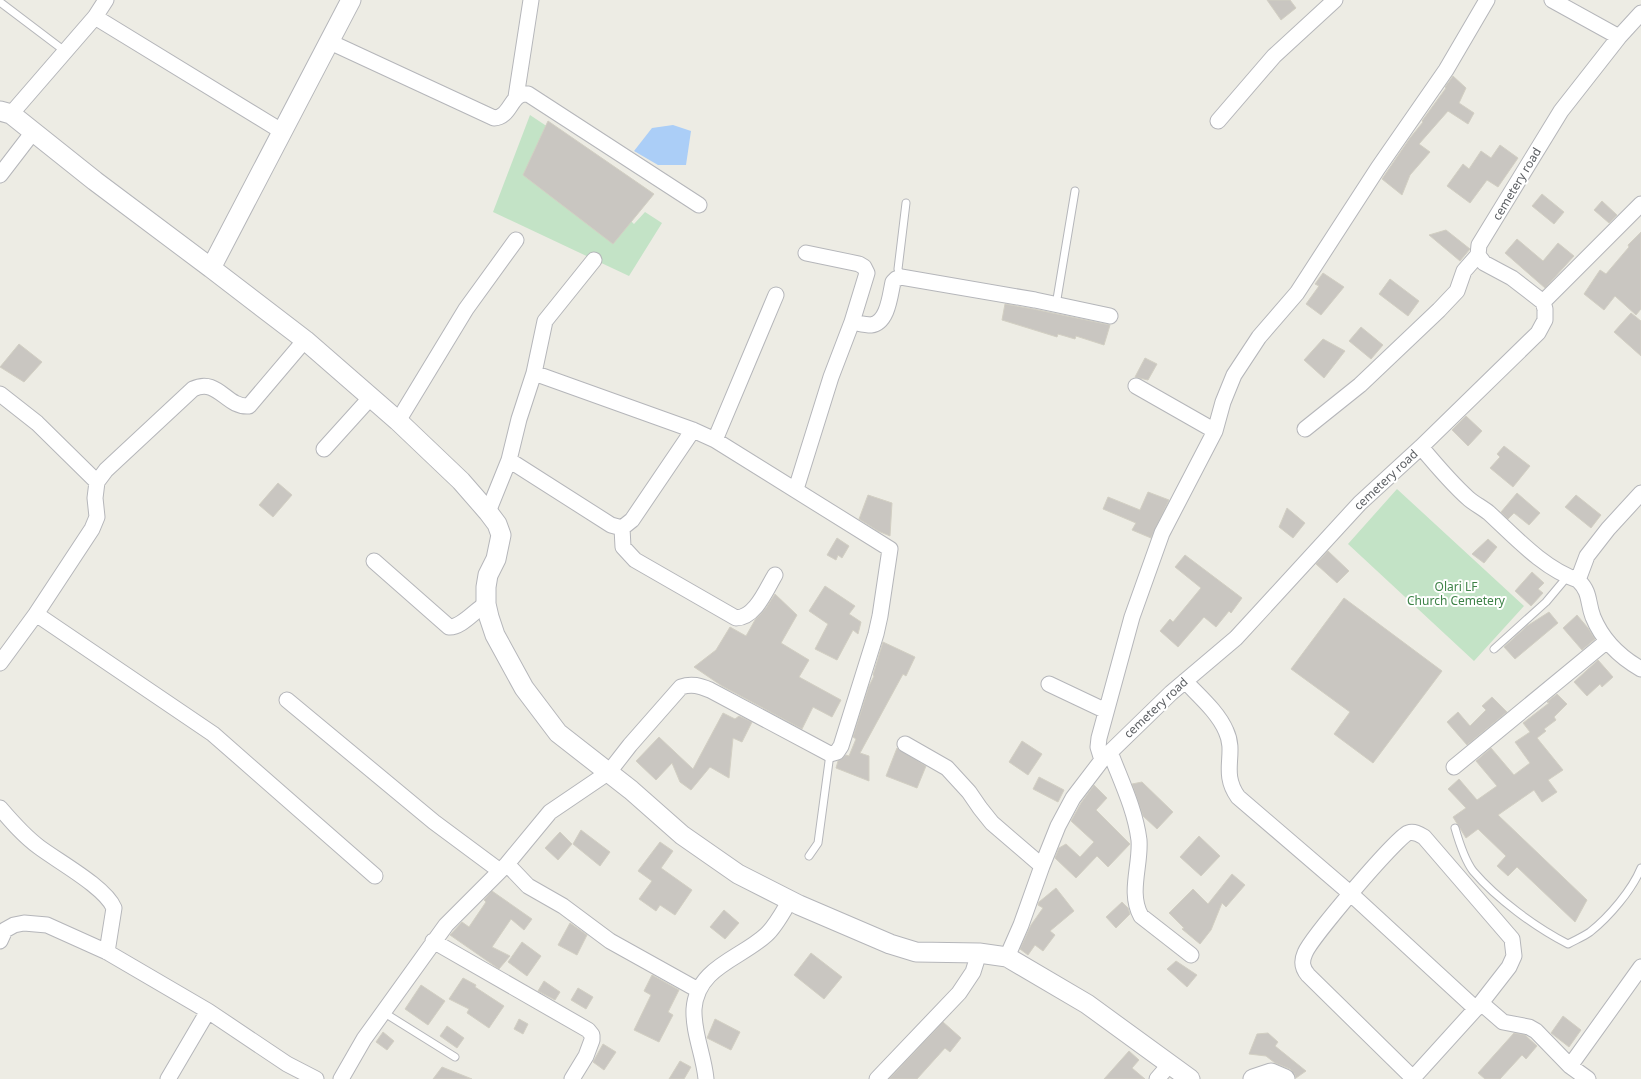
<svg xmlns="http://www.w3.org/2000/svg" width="1641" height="1079" viewBox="0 0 1641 1079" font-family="'Noto Sans',sans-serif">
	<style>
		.green { fill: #c3e3c6 }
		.water { fill: #abcef7 }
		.building { fill: #c9c6c1; stroke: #d2cfc3 }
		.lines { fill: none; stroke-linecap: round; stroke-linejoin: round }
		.service-casing { stroke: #b5b6ba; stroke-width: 9 }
		.minor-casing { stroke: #b5b6ba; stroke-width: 17 }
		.tertiary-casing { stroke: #b5b6ba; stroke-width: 21 }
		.service { stroke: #fff; stroke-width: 7 }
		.minor { stroke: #fff; stroke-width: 15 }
		.tertiary { stroke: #fff; stroke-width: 19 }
		.labels { text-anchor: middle; stroke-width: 4; stroke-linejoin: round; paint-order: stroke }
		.street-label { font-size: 12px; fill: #5c5f63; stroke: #fff }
		.park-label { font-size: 12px; fill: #3d8247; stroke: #fff }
	</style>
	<rect width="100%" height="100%" fill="#edece4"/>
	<path class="green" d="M 530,115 L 551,129 L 616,207 L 634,224 L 645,212 L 662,223 L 629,276 L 493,212 Z
		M 1397,489 L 1524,606 L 1474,661 L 1348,544 Z"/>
	<path class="water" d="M 673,125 L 691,131 L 686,165 L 658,165 L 634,151 L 652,128 Z"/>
	<path class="building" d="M 1267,0 L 1290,0 L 1296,8 L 1281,20 Z
		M 1453,76 L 1466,88 L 1459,103 L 1474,113 L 1468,124 L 1448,111 L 1419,144 L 1430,152 L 1410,175 L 1402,195 L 1382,179 L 1410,138 L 1423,122 L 1422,121 L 1446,88 L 1445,87 Z
		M 548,121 L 654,194 L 613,244 L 523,175 Z
		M 1500,145 L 1518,158 L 1498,187 L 1487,180 L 1470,203 L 1447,186 L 1463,164 L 1469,169 L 1481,151 L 1491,158 Z
		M 1542,194 L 1564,212 L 1554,224 L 1532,206 Z
		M 1602,201 L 1617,215 L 1609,223 L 1594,210 Z
		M 1446,230 L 1470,249 L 1460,261 L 1429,235 Z
		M 1641,232 L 1641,309 L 1636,315 L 1615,296 L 1604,310 L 1584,294 L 1600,270 L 1606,274 L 1629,247 L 1628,245 Z
		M 1517,239 L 1543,261 L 1558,243 L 1574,256 L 1545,288 L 1505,253 Z
		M 1323,273 L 1344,287 L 1321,315 L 1306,304 L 1319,286 L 1315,284 Z
		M 1390,279 L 1419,301 L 1408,316 L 1379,294 Z
		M 1005,304 L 1033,309 L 1110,325 L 1104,345 L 1076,336 L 1075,339 L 1058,334 L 1057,337 L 1002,320 Z
		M 1631,313 L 1641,321 L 1641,356 L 1614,332 Z
		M 1361,327 L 1383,345 L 1371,359 L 1349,341 Z
		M 1323,339 L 1345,351 L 1324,378 L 1304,360 Z
		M 19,344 L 42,362 L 24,382 L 0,367 Z
		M 1145,358 L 1157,364 L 1148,380 L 1135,377 Z
		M 1466,416 L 1482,431 L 1468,446 L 1452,430 Z
		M 1504,446 L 1530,466 L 1513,487 L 1490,468 L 1500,457 L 1497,454 Z
		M 278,483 L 292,495 L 273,517 L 259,505 Z
		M 1148,492 L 1169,500 L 1151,538 L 1132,530 L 1136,523 L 1103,509 L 1108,497 L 1140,510 Z
		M 1517,493 L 1540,513 L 1529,525 L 1514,513 L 1508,519 L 1501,512 Z
		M 868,495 L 892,503 L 890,536 L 878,531 L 859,519 Z
		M 1576,495 L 1601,515 L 1591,528 L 1565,507 Z
		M 1287,508 L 1305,523 L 1293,538 L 1279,527 Z
		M 837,538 L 849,546 L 842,558 L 838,555 L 836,560 L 827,555 Z
		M 1488,539 L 1497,547 L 1484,563 L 1472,554 Z
		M 1328,551 L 1349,571 L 1337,583 L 1316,564 Z
		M 1185,555 L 1242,598 L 1231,613 L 1229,611 L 1216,627 L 1204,617 L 1178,647 L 1160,631 L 1170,619 L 1173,622 L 1201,588 L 1175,567 Z
		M 1532,572 L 1544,583 L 1538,589 L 1543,593 L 1531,606 L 1515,591 Z
		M 825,586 L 855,606 L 849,614 L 861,622 L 858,634 L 853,630 L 837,660 L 815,649 L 828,624 L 809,611 Z
		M 775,594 L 797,615 L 781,643 L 809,660 L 799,677 L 841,700 L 832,717 L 813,707 L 802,729 L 722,686 L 694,667 L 716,650 L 730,627 L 746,636 L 755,620 L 766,608 Z
		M 1344,598 L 1442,671 L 1373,763 L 1334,734 L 1350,712 L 1291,669 Z
		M 1549,612 L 1558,623 L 1515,659 L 1504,647 L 1527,626 Z
		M 1577,615 L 1588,628 L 1595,639 L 1582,650 L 1563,628 Z
		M 883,642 L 915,657 L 906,676 L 903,674 L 860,753 L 869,756 L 869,781 L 836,768 L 838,761 L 846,755 L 849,756 L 856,739 L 853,737 L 869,686 L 874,676 L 873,675 Z
		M 1598,660 L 1613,677 L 1602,687 L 1600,684 L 1587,696 L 1574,682 Z
		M 1557,694 L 1567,704 L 1554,717 L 1556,720 L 1544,729 L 1546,731 L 1537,738 L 1563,770 L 1548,780 L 1557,792 L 1542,802 L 1534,790 L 1498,815 L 1587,900 L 1575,922 L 1517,867 L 1508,876 L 1497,866 L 1506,856 L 1478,829 L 1466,838 L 1453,817 L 1466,808 L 1448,789 L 1459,779 L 1477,800 L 1497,786 L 1476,761 L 1491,748 L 1514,775 L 1530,763 L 1515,742 L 1530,732 L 1523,723 L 1549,703 L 1547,702 Z
		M 1492,697 L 1507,712 L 1467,745 L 1447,722 L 1458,712 L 1470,726 L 1486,710 L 1482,706 Z
		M 723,713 L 735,719 L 739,716 L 752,722 L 742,742 L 733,738 L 729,778 L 710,767 L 691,790 L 680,782 L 672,763 L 656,780 L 636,761 L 659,737 L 693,769 Z
		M 1022,741 L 1042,754 L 1028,775 L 1009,762 Z
		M 897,748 L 926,766 L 917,788 L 886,776 Z
		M 1039,777 L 1064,790 L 1058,802 L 1033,789 Z
		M 1142,782 L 1173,812 L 1157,829 L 1143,816 L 1132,784 Z
		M 1094,785 L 1107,798 L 1096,810 L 1130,844 L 1108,867 L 1097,856 L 1076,878 L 1055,858 L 1059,848 L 1066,844 L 1080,857 L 1094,842 L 1071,821 L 1081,803 Z
		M 581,830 L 610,852 L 600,866 L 573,844 Z
		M 560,832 L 572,844 L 558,860 L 545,848 Z
		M 1199,836 L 1220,856 L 1201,876 L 1180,857 Z
		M 660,842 L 673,851 L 661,868 L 692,890 L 675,915 L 660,905 L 656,911 L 639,899 L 652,881 L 638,871 Z
		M 1232,874 L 1245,885 L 1226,907 L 1222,903 L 1211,930 L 1200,944 L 1182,929 L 1184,928 L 1169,913 L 1193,889 L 1208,904 Z
		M 1056,888 L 1074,911 L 1050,931 L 1055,935 L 1043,951 L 1035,945 L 1028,955 L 1020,949 L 1031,925 L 1043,908 L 1038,905 L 1039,902 Z
		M 492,891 L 532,919 L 524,930 L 511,919 L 492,947 L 510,956 L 499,969 L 450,935 L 462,922 L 469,927 L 486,902 L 484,900 Z
		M 1122,902 L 1128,908 L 1130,914 L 1116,928 L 1106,917 Z
		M 724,910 L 739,923 L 725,939 L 710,927 Z
		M 570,923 L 587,935 L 577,955 L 558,945 Z
		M 522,942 L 541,956 L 527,976 L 508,962 Z
		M 811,953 L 842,977 L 824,999 L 794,975 Z
		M 1176,961 L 1197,975 L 1187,987 L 1167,969 Z
		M 652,975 L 679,990 L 668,1012 L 673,1015 L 659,1042 L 634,1030 L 651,995 L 644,991 Z
		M 463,978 L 476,985 L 475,987 L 504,1006 L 489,1028 L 467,1013 L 469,1009 L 449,999 Z
		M 544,981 L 560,992 L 555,1000 L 538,991 Z
		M 421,985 L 445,1001 L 428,1025 L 405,1009 Z
		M 578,988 L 593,997 L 586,1009 L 571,1000 Z
		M 1563,1016 L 1581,1030 L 1569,1047 L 1551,1033 Z
		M 519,1019 L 528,1024 L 523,1034 L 514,1029 Z
		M 715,1019 L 740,1032 L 731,1050 L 707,1038 Z
		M 943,1022 L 961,1038 L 950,1052 L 945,1048 L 917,1079 L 889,1079 Z
		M 447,1026 L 464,1038 L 457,1048 L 440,1036 Z
		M 383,1032 L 394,1041 L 387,1050 L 376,1042 Z
		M 1268,1033 L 1278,1042 L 1275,1046 L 1306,1071 L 1296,1078 L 1294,1073 L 1290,1069 L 1275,1063 L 1266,1056 L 1249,1054 L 1257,1034 Z
		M 1514,1033 L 1525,1035 L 1537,1046 L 1526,1059 L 1522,1055 L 1500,1079 L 1485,1079 L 1478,1073 Z
		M 603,1044 L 616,1052 L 604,1070 L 593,1062 Z
		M 1129,1051 L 1139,1060 L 1132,1068 L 1145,1079 L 1104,1079 Z
		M 680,1061 L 691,1067 L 684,1079 L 669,1079 Z
		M 442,1067 L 472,1079 L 433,1079 Z"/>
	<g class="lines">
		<defs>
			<path id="service" d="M 0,2 L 66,52
				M 901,277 L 898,269 L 906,203
				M 1056,305 L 1075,191
				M 1494,649 L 1546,602 L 1567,577
				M 1455,828 C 1459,842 1464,859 1473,871 C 1497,899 1535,927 1568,944 C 1575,940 1583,937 1590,932 C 1609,917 1632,890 1641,868
				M 809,856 L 818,843 L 830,754
				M 383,1012 L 455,1057"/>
			<path id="minor" d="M 1552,0 L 1619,37
				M 95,17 L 283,132
				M 330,42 L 494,118 C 512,117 510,92 528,94 L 699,205
				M 516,97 L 531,0
				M 11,114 L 95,17 L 106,0
				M 1218,121 L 1274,56 L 1335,0
				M 0,175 L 33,132
				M 1543,302 L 1641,204
				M 852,322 C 858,323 865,325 871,325 C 888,323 890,295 893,282 L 896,279 L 901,277 L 1035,300 L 1110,316
				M 1136,386 L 1215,431
				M 0,394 L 37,423 L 97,482
				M 398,421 L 466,309 L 516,240
				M 1305,429 L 1360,385 L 1439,310 L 1457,291 L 1464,271 L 1478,255
				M 715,440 L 776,295
				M 1421,447 C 1436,465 1451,483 1469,499 C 1475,504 1483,508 1489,513 C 1514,536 1545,570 1578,580
				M 324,449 L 371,397
				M 509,460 L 611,525 L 622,528 L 632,520 L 693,430
				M 796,489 L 831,377 L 852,322 L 867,273 L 864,267 L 859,264 L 806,253
				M 1641,493 L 1608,529 L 1587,556 L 1578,580 C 1591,593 1587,601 1593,617 C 1602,639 1620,657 1641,669
				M 488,512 L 509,460 L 519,419 L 534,373 L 545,321 L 594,260
				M 622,528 L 623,547 L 635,560 L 736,618 C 755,618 766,590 775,575
				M 374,561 L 449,627 C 461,628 475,610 486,604
				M 36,614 L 213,734 L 375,876
				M 0,663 L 36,614 L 92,529 L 97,517 L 95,498 L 97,482 L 106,470 L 193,389 C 218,377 226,408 249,406 L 305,340
				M 1185,681 C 1199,696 1218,712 1226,731 C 1237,754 1220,772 1238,797 L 1351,894 L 1476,1009
				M 1049,684 L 1106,711
				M 287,700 L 434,822 L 500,871
				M 905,744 L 947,768 L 969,792 L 980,808 L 992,823 L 1042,866
				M 1110,752 C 1121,781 1135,809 1139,840 C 1141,865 1128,893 1141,916 L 1191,955
				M 1102,760 L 1098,747 L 1099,738 L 1132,617 L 1162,533 L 1215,431 L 1223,402 L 1234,375 L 1259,337 L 1297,293 L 1378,168 L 1446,70 L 1487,0
				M 1454,767 L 1607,641
				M 0,808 C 12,822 24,836 39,847 C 59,862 105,887 114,908 L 107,952
				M 507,864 L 528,886 L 563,906 L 610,941 L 698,990
				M 0,941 L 5,930 L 14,925 L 24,923 L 47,925 L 107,952 L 208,1011 L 287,1064 L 316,1079
				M 433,941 L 588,1030 L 592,1035 L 592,1040 L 586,1056 L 572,1079
				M 1007,957 L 1021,925 L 1042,866 L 1058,826 L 1073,798 L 1102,760 L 1171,693 L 1236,638 L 1360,503 L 1421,447 L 1538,333 L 1545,320 L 1545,309 L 1543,302 L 1512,278 L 1484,263 L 1478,255 L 1479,245 L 1561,111 L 1619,37 L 1641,13
				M 1481,1003 L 1503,1022 L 1529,1027 L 1536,1031 L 1570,1066 L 1588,1079
				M 1570,1066 L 1641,967
				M 1413,1078 L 1481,1003 L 1509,967 L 1514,956 L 1512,939 L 1424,837 C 1419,834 1414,831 1408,833 C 1395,839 1311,938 1305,953 C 1301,962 1302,968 1308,975 L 1413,1078 L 1413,1079
				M 168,1079 L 208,1011
				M 341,1079 L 364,1039 L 446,925 L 507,864 L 550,812 L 609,772 L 630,745 L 681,687 C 692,683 700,686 710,690 L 830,754 L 837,752 L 841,746 L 876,634 L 880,616 L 890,549 L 715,440 L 693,430 L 534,373
				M 706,1079 C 704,1056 693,1033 694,1009 C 697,967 740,959 766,935 C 776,926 783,912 790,900
				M 877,1079 L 959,993 L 973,972 L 979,953
				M 1157,1079 L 1170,1064"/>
			<path id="tertiary" d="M 0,111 L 11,114 L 95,181 L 211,268 L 351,0
				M 211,268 L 305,340 L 398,421 L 461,481 L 488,512 L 497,524 L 501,535 L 496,559 L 488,575 L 486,587 L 486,604 L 489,617 L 495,635 L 524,688 L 558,733 L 631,790 L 682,835 L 738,874 L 799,905 L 890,944 L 916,952 L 979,953 L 1007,957 L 1087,1004 L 1190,1079
				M 1253,1079 L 1271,1073 L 1285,1079"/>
		</defs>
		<use href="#service" class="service-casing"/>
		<use href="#minor" class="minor-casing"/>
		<use href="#tertiary" class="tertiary-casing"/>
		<use href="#service" class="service"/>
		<use href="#minor" class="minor"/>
		<use href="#tertiary" class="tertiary"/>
	</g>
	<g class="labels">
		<g class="street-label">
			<text transform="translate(1517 184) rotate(-59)" y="4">cemetery road</text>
			<text transform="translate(1386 480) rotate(-43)" y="4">cemetery road</text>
			<text transform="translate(1156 708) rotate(-43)" y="4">cemetery road</text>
		</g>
		<g class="park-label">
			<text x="1456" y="591">Olari LF<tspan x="1456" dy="14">Church Cemetery</tspan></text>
		</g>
	</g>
</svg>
